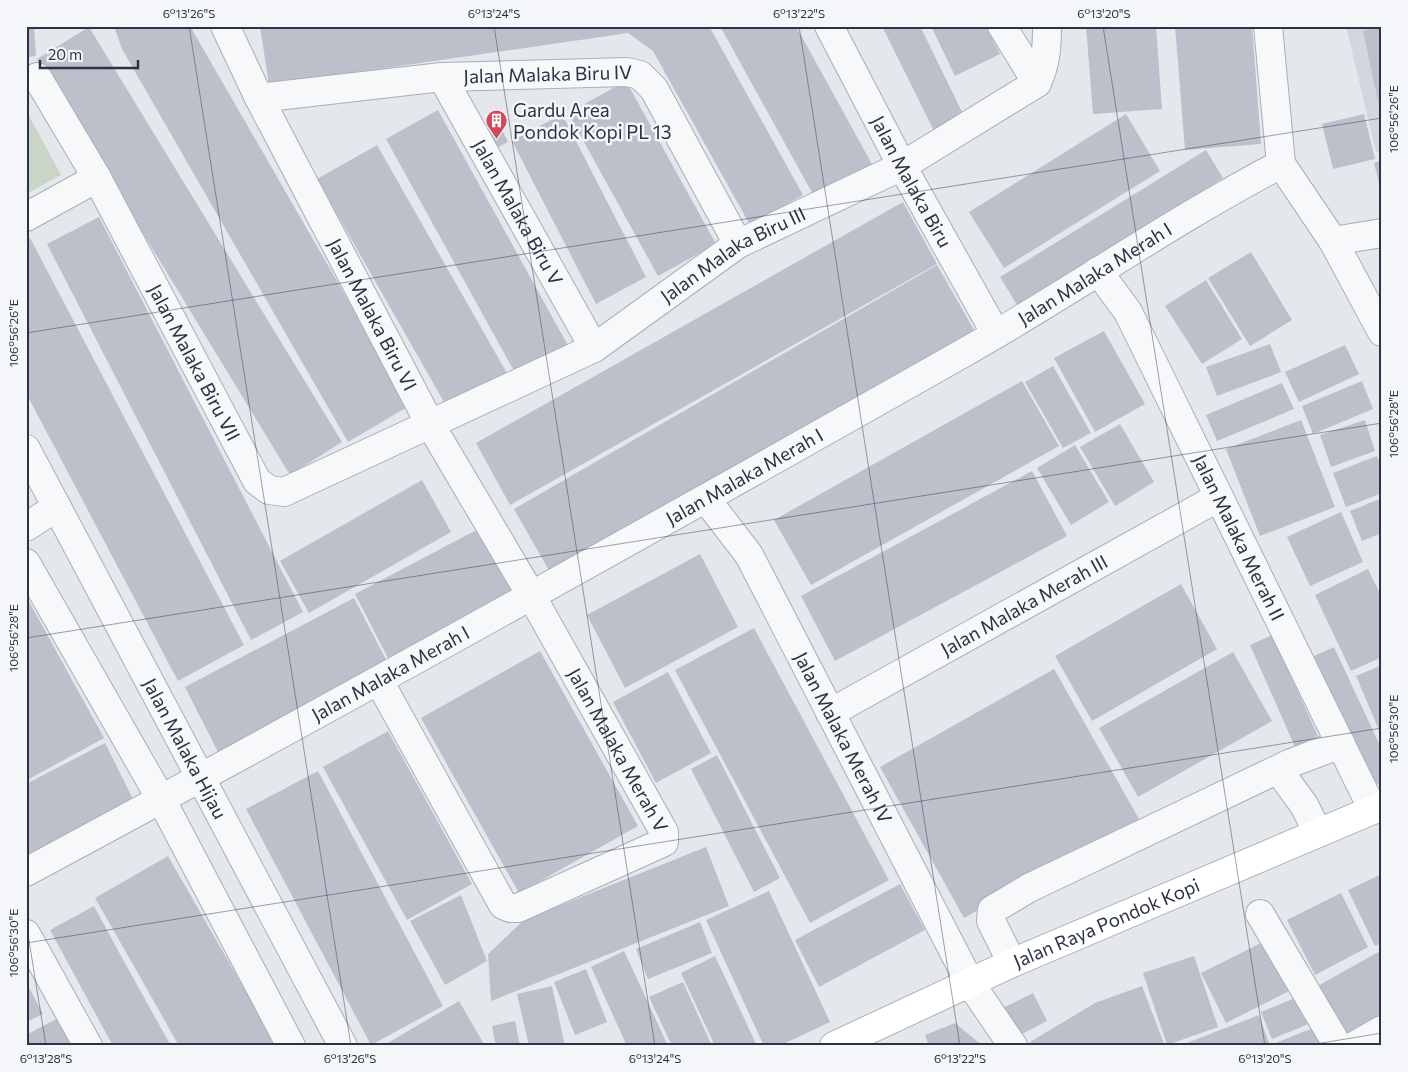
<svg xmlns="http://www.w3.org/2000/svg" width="1408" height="1072" viewBox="0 0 1408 1072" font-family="Commissioner,sans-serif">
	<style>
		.built { fill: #d2d6de }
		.green { fill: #c9d6c5 }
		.building { fill: #bbc0ca }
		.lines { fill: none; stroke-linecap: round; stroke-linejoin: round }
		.minor-casing { stroke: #a9aeb7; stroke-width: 30 }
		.secondary-casing { stroke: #a9aeb7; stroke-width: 30 }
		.minor { stroke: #f7f8fa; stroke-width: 28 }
		.secondary { stroke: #fff; stroke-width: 28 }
		.ticks { fill: none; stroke: #2b3445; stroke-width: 1; stroke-opacity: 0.45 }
		.labels { text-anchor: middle; stroke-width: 5; stroke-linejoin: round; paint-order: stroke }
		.street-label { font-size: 19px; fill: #2b3445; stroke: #f4f6f9 }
		.poi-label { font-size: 19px; fill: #2b3445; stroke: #f4f6f9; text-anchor: start }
		.neatline { fill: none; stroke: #2b3445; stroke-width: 2 }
		.ticks-label { font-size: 12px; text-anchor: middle; fill: #2b3445 }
	</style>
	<rect width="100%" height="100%" fill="#e4e7ec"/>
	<path class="built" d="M 1346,26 L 1382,26 L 1382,151 L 1376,152 Z"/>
	<path class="green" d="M 26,110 L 61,175 L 26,194 Z"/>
	<path class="building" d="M 26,26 L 34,26 L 36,56 L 26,57 Z
		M 114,26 L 190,26 L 409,406 L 348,442 L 122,49 Z
		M 260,26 L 709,26 L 803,195 L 750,225 L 653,51 L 628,33 L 269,85 Z
		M 720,26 L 796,26 L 873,166 L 815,198 Z
		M 882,26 L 920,26 L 967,122 L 937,137 Z
		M 931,26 L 986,26 L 1000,54 L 955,76 Z
		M 1086,26 L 1156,26 L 1162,109 L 1093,114 Z
		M 1175,26 L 1252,26 L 1261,144 L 1185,150 Z
		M 1382,26 L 1382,115 L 1381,115 L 1363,31 Z
		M 89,27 L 342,442 L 290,475 L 37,59 Z
		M 626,81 L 716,244 L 658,276 L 568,113 Z
		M 438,110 L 571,351 L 519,380 L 386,139 Z
		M 562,114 L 646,277 L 596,304 L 512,141 Z
		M 1126,114 L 1160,171 L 1004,268 L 969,212 Z
		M 1364,114 L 1375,159 L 1333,169 L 1322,124 Z
		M 502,130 L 508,142 L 493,150 L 486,137 Z
		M 377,145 L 508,375 L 448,409 L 317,179 Z
		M 1206,150 L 1223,178 L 1017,305 L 1000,277 Z
		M 1382,160 L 1382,190 L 1381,190 L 1374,163 Z
		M 903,202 L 937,264 L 510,505 L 476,443 Z
		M 99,217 L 303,612 L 251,640 L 47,244 Z
		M 30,238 L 244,645 L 178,681 L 26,393 L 26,240 Z
		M 1251,252 L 1292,320 L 1250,346 L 1208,278 Z
		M 937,265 L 978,337 L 555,581 L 514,509 Z
		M 1206,280 L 1242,339 L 1202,364 L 1165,306 Z
		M 1104,331 L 1145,404 L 1095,432 L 1054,358 Z
		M 1270,344 L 1281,372 L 1217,396 L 1206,367 Z
		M 1345,345 L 1359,374 L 1299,402 L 1285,372 Z
		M 1053,366 L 1091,433 L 1063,448 L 1025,382 Z
		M 1022,381 L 1059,446 L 811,585 L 774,520 Z
		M 1362,381 L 1373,409 L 1313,434 L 1302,406 Z
		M 1282,383 L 1294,409 L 1217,441 L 1206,415 Z
		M 1301,420 L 1335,507 L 1260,536 L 1226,449 Z
		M 1365,420 L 1375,451 L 1331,467 L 1320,435 Z
		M 1120,424 L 1154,482 L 1115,506 L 1080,447 Z
		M 1075,445 L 1109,502 L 1071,525 L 1037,468 Z
		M 1377,456 L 1382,468 L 1382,493 L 1346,507 L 1333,473 Z
		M 1032,471 L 1067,536 L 835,661 L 801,596 Z
		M 422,480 L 451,532 L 309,613 L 280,561 Z
		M 1382,498 L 1382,533 L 1362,541 L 1350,511 Z
		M 1341,512 L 1363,562 L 1310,586 L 1287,537 Z
		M 484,526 L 518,592 L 389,660 L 355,594 Z
		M 700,554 L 738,627 L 625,688 L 587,615 Z
		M 1368,569 L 1382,598 L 1382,657 L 1351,671 L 1315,595 Z
		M 1181,584 L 1217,649 L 1092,721 L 1055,656 Z
		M 26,596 L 104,738 L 29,779 L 26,774 Z
		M 354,598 L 392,671 L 222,760 L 185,687 Z
		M 754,628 L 889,880 L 810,923 L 675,670 Z
		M 1272,635 L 1318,736 L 1295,747 L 1250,645 Z
		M 1334,647 L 1382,750 L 1382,782 L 1374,786 L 1314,656 Z
		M 540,651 L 638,826 L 519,893 L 421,718 Z
		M 1233,652 L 1272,721 L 1138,797 L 1099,728 Z
		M 1382,665 L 1382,737 L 1356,676 Z
		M 1054,669 L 1139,819 L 964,918 L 880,767 Z
		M 668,672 L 711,753 L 656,783 L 613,702 Z
		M 388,731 L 472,884 L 407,920 L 323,767 Z
		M 105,743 L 135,803 L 26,859 L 26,784 Z
		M 717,755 L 780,878 L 754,892 L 691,769 Z
		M 318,771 L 443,1006 L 371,1045 L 246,809 Z
		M 706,847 L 729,906 L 491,1001 L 488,954 L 524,920 Z
		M 168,856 L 277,1046 L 179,1046 L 135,968 L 95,898 Z
		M 1382,874 L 1382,943 L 1375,946 L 1348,890 Z
		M 900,884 L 925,930 L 819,987 L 795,940 Z
		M 769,891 L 830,1022 L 779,1046 L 764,1046 L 706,920 Z
		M 1341,893 L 1368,947 L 1315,975 L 1287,920 Z
		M 461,895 L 487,961 L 445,985 L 410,921 Z
		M 94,906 L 121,956 L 171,1046 L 113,1046 L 50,930 Z
		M 700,922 L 712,953 L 648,979 L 636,949 Z
		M 1265,941 L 1289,991 L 1226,1023 L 1201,973 Z
		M 1382,950 L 1382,1027 L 1349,1046 L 1316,987 Z
		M 624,951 L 633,970 L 668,1046 L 627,1046 L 591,967 Z
		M 715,956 L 757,1046 L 715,1046 L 681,973 Z
		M 1194,956 L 1218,1027 L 1167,1045 L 1143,973 Z
		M 586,969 L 607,1022 L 575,1035 L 554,982 Z
		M 26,982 L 43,1014 L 26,1022 Z
		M 683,982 L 712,1046 L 672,1046 L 649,997 Z
		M 552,986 L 565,1046 L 529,1046 L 517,994 Z
		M 1142,986 L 1165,1046 L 1032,1046 L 1030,1042 L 1095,1003 Z
		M 1033,993 L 1047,1021 L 1016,1037 L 1001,1009 Z
		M 1305,994 L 1316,1021 L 1272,1039 L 1261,1012 Z
		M 459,1001 L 485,1046 L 387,1046 L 386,1044 Z
		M 1259,1015 L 1270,1046 L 1179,1046 Z
		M 60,1017 L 74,1046 L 26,1046 L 26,1035 Z
		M 515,1021 L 520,1046 L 496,1046 L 492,1026 Z
		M 955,1023 L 983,1046 L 929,1046 L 925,1035 Z
		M 1323,1024 L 1331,1046 L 1274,1046 L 1273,1044 Z"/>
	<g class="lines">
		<defs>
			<g id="minor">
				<path id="s1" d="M 225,26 L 259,98 L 430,424 L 531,595 L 664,832 L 664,842 L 518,908 L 510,908 L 503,905 L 379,681"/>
				<path id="s2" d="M 829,26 L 902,166 L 996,334"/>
				<path d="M 1002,26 L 1037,83"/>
				<path d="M 1268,26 L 1281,164 L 1333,241 L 1382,332"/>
				<path id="s3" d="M 37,77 L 97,178 L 257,481 L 269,490 L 284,492 L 594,348 L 738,244 L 902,166 L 1037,83 C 1046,63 1047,48 1047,26"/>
				<path id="s4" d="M 442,77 L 594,348"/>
				<path id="s5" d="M 259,98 L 442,77 L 627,72 L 640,75 L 654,89 L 738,244"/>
				<path d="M 26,217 L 97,178"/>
				<path d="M 1333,241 L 1382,233"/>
				<path id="s6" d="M 1098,271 L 1128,312 L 1373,810"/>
				<path id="s7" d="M 26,449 L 343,1046"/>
				<path id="s8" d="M 706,499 L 749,555 L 970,983 L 1013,1046"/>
				<path d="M 26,527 L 57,507"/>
				<path d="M 26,563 L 161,799 L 291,1046"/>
				<path id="s9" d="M 830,713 L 1219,497"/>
				<path d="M 1279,771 L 1304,805 L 1318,833"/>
				<path id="s10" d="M 26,872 C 339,704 649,531 958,356 C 1067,295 1170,222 1281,164"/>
				<path d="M 1260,914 L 1338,1046"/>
				<path d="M 26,934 L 88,1046"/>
				<path d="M 1012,963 L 991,921 L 992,910 L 1029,888 L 1291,763 L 1341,744"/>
				<path d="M 1354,1046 L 1382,1030"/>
			</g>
			<g id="secondary">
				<path id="s11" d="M 834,1046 L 1012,963 L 1382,806"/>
			</g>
		</defs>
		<use href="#minor" class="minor-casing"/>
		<use href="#secondary" class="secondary-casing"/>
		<use href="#minor" class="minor"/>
		<use href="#secondary" class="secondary"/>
	</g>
	<path class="ticks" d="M 189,26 L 351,1046M 494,26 L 655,1046M 799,26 L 960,1046M 1103,26 L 1265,1046M 26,28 L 38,26M 26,333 L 1382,118M 26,638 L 1382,423M 26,922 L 46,1046M 26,943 L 1382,728M 1303,1046 L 1382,1033"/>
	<defs>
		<symbol id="building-pin" viewBox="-11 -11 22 30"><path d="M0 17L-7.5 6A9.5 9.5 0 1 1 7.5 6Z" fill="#d1495b" stroke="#f4f6f9"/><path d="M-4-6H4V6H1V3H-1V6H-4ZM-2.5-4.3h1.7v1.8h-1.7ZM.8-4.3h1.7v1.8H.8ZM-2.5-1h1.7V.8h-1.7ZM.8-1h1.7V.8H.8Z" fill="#fff"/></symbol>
	</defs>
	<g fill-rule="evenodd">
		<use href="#building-pin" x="484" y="108" width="25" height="34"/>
	</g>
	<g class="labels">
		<g class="street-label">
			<text dy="7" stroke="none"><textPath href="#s5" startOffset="290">Jalan Malaka Biru IV</textPath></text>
			<text dy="7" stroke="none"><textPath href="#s2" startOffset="176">Jalan Malaka Biru</textPath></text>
			<text dy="7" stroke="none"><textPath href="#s4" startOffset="155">Jalan Malaka Biru V</textPath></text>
			<text dy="7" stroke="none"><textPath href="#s3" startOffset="1000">Jalan Malaka Biru III</textPath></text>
			<text dy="7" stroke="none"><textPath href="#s10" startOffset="1225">Jalan Malaka Merah I</textPath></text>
			<text dy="7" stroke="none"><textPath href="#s1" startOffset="324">Jalan Malaka Biru VI</textPath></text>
			<text dy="7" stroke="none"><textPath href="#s3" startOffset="326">Jalan Malaka Biru VII</textPath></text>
			<text dy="7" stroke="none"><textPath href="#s10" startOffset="820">Jalan Malaka Merah I</textPath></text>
			<text dy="7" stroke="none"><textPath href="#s6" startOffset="302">Jalan Malaka Merah II</textPath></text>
			<text dy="7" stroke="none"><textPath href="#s9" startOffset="222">Jalan Malaka Merah III</textPath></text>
			<text dy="7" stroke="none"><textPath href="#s10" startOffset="415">Jalan Malaka Merah I</textPath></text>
			<text dy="7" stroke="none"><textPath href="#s8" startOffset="276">Jalan Malaka Merah IV</textPath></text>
			<text dy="7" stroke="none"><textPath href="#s7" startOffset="339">Jalan Malaka Hijau</textPath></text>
			<text dy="7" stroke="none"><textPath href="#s1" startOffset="824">Jalan Malaka Merah V</textPath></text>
			<text dy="7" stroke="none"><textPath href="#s11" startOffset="299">Jalan Raya Pondok Kopi</textPath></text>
		</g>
		<g class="poi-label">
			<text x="513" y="117">Gardu Area<tspan x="513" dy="22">Pondok Kopi PL 13</tspan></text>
		</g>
	</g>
	<rect width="1408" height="1072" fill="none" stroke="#f4f6f9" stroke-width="55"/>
	<path d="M40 60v8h98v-8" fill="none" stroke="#2b3445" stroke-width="2.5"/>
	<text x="48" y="60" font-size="15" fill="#2b3445" stroke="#f4f6f9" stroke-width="4" paint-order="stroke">20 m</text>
	<rect x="28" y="28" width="1352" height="1016" class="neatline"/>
	<g class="ticks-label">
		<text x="189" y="18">6°13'26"S</text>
		<text x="494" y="18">6°13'24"S</text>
		<text x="799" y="18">6°13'22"S</text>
		<text x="1104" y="18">6°13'20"S</text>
		<text transform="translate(1394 119) rotate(-90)" y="4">106°56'26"E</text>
		<text transform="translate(14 333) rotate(-90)" y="4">106°56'26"E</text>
		<text transform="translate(1394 424) rotate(-90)" y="4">106°56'28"E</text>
		<text transform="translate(14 638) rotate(-90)" y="4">106°56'28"E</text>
		<text transform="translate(1394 729) rotate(-90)" y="4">106°56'30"E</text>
		<text transform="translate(14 943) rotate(-90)" y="4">106°56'30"E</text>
		<text x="46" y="1063">6°13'28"S</text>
		<text x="350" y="1063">6°13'26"S</text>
		<text x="655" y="1063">6°13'24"S</text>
		<text x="960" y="1063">6°13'22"S</text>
		<text x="1265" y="1063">6°13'20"S</text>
	</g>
</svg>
